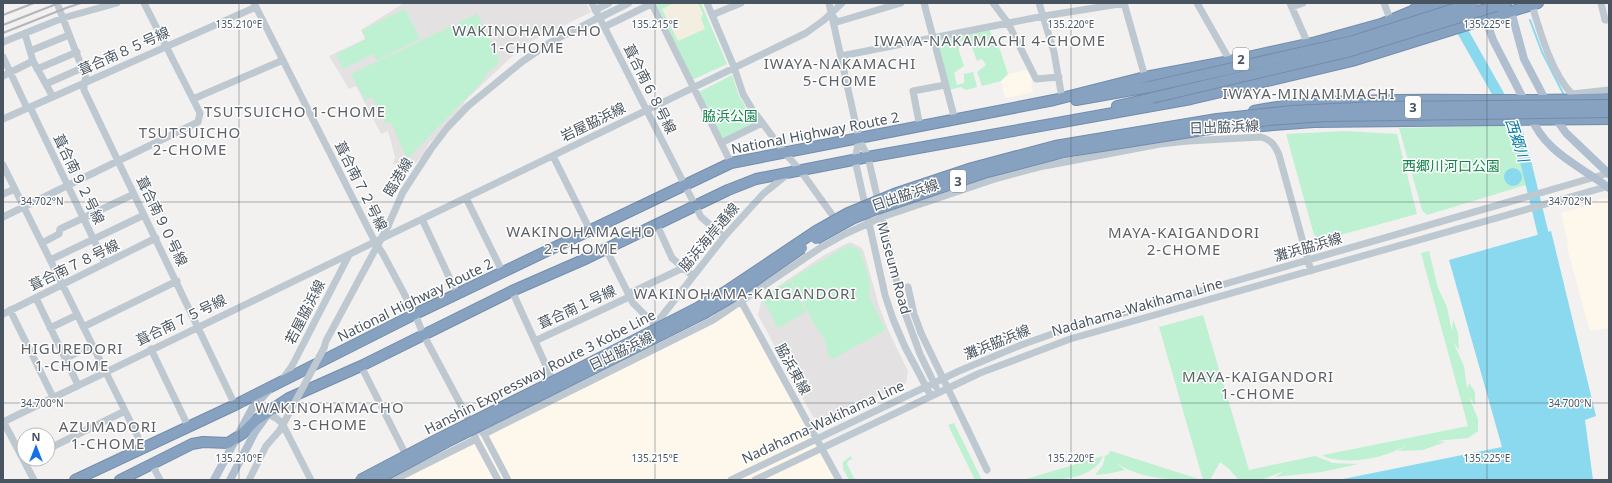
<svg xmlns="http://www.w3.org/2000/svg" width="1612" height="483" viewBox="0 0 1612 483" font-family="'Noto Sans','Noto Sans JP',sans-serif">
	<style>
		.commercial { fill: #fdf8eb }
		.education { fill: #e4e1e2 }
		.green { fill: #bef1d2 }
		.sand { fill: #f4eee1 }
		.water { fill: #8ad9ef }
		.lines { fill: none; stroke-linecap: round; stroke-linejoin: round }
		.stream { stroke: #8ad9ef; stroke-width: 2 }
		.river { stroke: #8ad9ef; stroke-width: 11 }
		.highway-casing { stroke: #728dac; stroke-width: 12 }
		.minor { stroke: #bec8d0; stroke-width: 7 }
		.major { stroke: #b0bfd0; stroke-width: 8 }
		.highway { stroke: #87a2c0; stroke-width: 10 }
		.rail { stroke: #b2b6bb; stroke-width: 2 }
		.highway-bridge-casing { stroke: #728dac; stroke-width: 12; stroke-linecap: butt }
		.minor-bridge { stroke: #bec8d0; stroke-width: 7 }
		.highway-bridge { stroke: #87a2c0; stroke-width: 10 }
		.ticks { fill: none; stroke: #48545f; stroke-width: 1; stroke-opacity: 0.45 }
		.labels { text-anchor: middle; stroke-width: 3; stroke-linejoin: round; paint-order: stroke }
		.shield { fill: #fff; stroke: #7f878f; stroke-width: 1 }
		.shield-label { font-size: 13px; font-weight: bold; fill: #48545f }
		.street-label { font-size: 14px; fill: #48545f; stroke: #fff }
		.park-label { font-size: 14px; fill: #15844d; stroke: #fff }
		.neighbourhood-label { font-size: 15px; letter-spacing: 1px; fill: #5d6166; stroke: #fff }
		.water-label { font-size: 15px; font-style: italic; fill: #0980a1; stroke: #fff }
		.ticks-label { font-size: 10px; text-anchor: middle; fill: #48545f; stroke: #fff; stroke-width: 3; stroke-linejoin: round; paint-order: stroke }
	</style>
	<rect width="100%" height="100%" fill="#f3f0f0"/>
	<path class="commercial" d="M 1028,70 L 1034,79 L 1031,81 L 1033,92 L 1005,98 L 1001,81 L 1008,74 Z
		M 1602,198 L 1609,199 L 1609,328 L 1590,331 L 1568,252 L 1567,238 L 1561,213 L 1586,206 Z
		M 741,301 L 839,480 L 394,480 L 560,396 Z"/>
	<path class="education" d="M 404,3 L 586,3 L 591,12 L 524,45 L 464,102 L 465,107 L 427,146 L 426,152 L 411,168 L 393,164 L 395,157 L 388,131 L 381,134 L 356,86 L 349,89 L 329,56 L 365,39 L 361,30 Z
		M 850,242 L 862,248 L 864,252 L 879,306 L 889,332 L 908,371 L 906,383 L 825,421 L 813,417 L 758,315 L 762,297 L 824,255 Z"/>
	<path class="green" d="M 656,3 L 701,3 L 727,64 L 692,80 Z
		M 405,9 L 420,39 L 377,60 L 373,54 L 343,69 L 336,54 L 366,39 L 362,30 Z
		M 477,14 L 499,58 L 497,65 L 484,76 L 485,79 L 407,159 L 391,122 L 386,124 L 372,97 L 365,100 L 351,74 Z
		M 989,29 L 1000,50 L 1008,74 L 1001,81 L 982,86 L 977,72 L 986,65 L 982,59 L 977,61 L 969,39 L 958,42 L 959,51 L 964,66 L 954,73 L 957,85 L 964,83 L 964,74 L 973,72 L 977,87 L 966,90 L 961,87 L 949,90 L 937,39 Z
		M 732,75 L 739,96 L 756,124 L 722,139 L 699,92 Z
		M 1512,125 L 1526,185 L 1427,215 L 1422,210 L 1399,128 Z
		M 1345,131 L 1397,134 L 1417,214 L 1322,240 L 1314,235 L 1286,134 Z
		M 848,245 L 860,250 L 870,282 L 869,296 L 885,329 L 883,332 L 841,354 L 834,359 L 829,358 L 825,341 L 813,322 L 791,279 Z
		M 1429,251 L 1438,288 L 1447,307 L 1452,332 L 1453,319 L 1458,333 L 1459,350 L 1453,342 L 1464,366 L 1467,389 L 1469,383 L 1475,392 L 1475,405 L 1469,397 L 1478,419 L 1478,431 L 1468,438 L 1436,441 L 1445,442 L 1423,450 L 1398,451 L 1406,446 C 1383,458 1351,465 1325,457 L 1323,455 L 1468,426 L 1421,253 Z
		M 790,280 L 806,312 L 778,328 L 762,298 Z
		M 1203,315 L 1249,470 L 1315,456 L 1333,463 L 1358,464 L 1322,472 L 1275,477 L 1284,471 L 1261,480 L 1239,480 L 1229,469 L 1220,462 L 1210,480 L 1203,480 L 1159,327 Z
		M 954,423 L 979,474 L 982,480 L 975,480 L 948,425 Z
		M 1111,451 L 1202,480 L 1156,480 L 1169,479 C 1150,477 1133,474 1116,463 L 1125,470 L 1107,474 L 1095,475 L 1103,465 L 1105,456 L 1109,454 L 1109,452 Z
		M 851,456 L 852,459 L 848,461 L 847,464 L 855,480 L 849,480 L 843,469 L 843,462 Z
		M 1103,456 C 1092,483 1049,480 1023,480 Z"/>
	<path class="sand" d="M 674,3 L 698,3 L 703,14 L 701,18 L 705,29 L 678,41 L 662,9 Z"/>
	<path class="water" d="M1504 177a9 9 0 1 1 18 0a9 9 0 1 1-18 0Z
		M 1551,231 L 1596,416 L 1585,420 L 1593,480 L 1338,480 L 1502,447 L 1449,260 Z"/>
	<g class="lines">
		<path class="stream" d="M 1530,20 L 1542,52 L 1565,97"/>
		<path class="river" d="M 1463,32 L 1514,122 L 1523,151 L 1543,233"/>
		<defs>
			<path id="highway" d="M 1496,6 L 1506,3
				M 1414,14 L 1450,3
				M 1076,100 L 1149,87
				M 1117,106 L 1152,98
				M 1254,111 C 1304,101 1346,101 1396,100 C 1467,99 1538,102 1609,98
				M 1248,127 L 1314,122 L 1609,119
				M 75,480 L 235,405 L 415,314 L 731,163 L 1054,100 L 1145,77 L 1230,61 L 1316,42 L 1381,24 L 1412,11 L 1424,3
				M 120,480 L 192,444 L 203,442 L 228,443 L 242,434 L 256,420 L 289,398 L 361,366 L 512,291 L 583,260 L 728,190 L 756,179 L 868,157 L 1191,99 L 1352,61 L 1538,3"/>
		</defs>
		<use href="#highway" class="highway-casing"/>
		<path class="minor" d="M 57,3 L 86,78 L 84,83 L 84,90 L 235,405
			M 254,3 L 375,242 L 383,254 L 415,314 L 423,334 L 470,422 L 476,439 L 498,480
			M 592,3 L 701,217 L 724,237
			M 707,3 L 734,67 L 743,94 L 752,109 L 784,152 L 800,170 L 838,223
			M 829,3 L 859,139 L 868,157 L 902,305 L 920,354 L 936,387
			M 924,3 L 955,120
			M 993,3 L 1008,23 L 1036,79 L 1059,77
			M 1039,3 L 1054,52 L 1062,98
			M 1124,3 L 1145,77
			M 1197,3 L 1230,61
			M 1290,3 L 1308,44
			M 1384,3 L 1390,19
			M 1601,3 L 1605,20 L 1609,20
			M 652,4 L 731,163
			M 1532,5 C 1540,32 1552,74 1572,94 L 1609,90
			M 1292,7 L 1303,3
			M 595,10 L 609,3
			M 605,15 L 629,3
			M 712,15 L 741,3
			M 832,15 L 837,22 L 901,3
			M 604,27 L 653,3
			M 25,34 L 33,61 L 53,97
			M 3,42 L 63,18 L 117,3
			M 30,51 L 69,35
			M 841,56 L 1044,16 L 1125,3
			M 3,57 L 27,108
			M 37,69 L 77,52
			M 3,76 L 33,61
			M 46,84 L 82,68
			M 193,99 L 283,60
			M 30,107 L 105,263
			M 3,119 L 256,7
			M 920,127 L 913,91 L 945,85
			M 859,139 L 855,160 L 885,295 L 893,319 L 905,347 L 931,396
			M 721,143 L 762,123
			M 553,156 L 590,230
			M 3,165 L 138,437
			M 3,194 L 15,189
			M 466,198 L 503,273
			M 3,217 L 198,122 L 200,113 L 144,3
			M 422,219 L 457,294
			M 657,225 L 672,258 L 693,276
			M 388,226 L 403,192 L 431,149 L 447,128 L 468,106 L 523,61 L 551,42 L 594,20
			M 42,243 L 59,234 L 60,229 L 134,194
			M 606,249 L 633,303 L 655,325
			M 50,260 L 144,215
			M 908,287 L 914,314 L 921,333
			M 512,291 L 553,381
			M 628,294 L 683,268
			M 36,298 L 78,385
			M 741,301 L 839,480
			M 10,310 L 53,397
			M 3,314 L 156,238
			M 83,327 L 177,281
			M 50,328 L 77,315
			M 651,330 L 724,237 L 763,194 L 789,173
			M 535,341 L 629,297
			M 324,348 L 326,341 L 368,263
			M 151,349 L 188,426
			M 65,359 L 92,345
			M 361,366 L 406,455
			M 282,380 L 292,366 L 349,255
			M 268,414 L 276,418 L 282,423 L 311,480
			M 3,421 L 34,480
			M 3,422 L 806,33 L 824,20 L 842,3
			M 967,428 L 987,470
			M 481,431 L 484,434 L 508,480
			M 484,434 L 713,320 L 820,248 L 845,234 L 882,217 L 998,178 L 1039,167 L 1160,144 L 1188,141 L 1261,137 C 1271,140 1275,145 1279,155 L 1311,271
			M 48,449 L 125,411
			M 152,464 L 160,480
			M 249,480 L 266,446 L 280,430
			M 394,480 L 476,439
			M 731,480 L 959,371 L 1021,345 L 1052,334 L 1609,173
			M 755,480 L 980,373 L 1070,339 L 1609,186"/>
		<path class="major" d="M 1480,3 L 1493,40 L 1526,104
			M 1511,11 L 1524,59 L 1547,103
			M 1530,115 C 1545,153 1579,165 1609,188
			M 1553,115 L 1566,133 L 1609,174
			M 214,480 L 253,407 L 268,391
			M 230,480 L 255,432 L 268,414"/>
		<use href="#highway" class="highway"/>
		<path class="rail" d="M 3,15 L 34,3
			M 3,25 L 59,3
			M 3,33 L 66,8 L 81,3"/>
		<defs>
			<path id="highway-bridge" d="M 1149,87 L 1353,41 L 1473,3
				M 1152,98 L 1347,52 L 1496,6
				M 816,239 L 852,219 L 874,210 L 984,173 L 1064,152 L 1184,133 L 1268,120 L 1326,116 L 1609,112
				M 360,480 L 436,440 L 580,368 L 699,307 L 725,292 L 816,231 L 848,213 L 894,194 L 972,168 L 1055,146 L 1217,119 L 1292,111 L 1376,107 L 1609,105
				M 376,480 L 447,442 L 703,314 L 730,298 L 802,248"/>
		</defs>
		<use href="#highway-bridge" class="highway-bridge-casing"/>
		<path class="minor-bridge" d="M 594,20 L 605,15
			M 368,263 L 388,226
			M 921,333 L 967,428
			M 280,430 L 324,348"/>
		<use href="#highway-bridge" class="highway-bridge"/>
	</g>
	<path class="ticks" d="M 239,3 L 239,480M 655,3 L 655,480M 1071,3 L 1071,480M 1487,3 L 1487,480M 3,202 L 1609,202M 3,403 L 1609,403"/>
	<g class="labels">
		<g class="shield">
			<rect x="1233" y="48" width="16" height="22" rx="3"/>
			<rect x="1405" y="96" width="16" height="22" rx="3"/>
			<rect x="950" y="170" width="16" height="22" rx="3"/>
		</g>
		<g class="shield-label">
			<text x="1241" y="64">2</text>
			<text x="1413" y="112">3</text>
			<text x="958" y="186">3</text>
		</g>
		<g class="street-label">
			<text transform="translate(124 51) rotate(-24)" y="5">葺合南８５号線</text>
			<text transform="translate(650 89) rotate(63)" y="5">葺合南６８号線</text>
			<text transform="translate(593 122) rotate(-26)" y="5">岩屋脇浜線</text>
			<text transform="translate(1224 127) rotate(-2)" y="5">日出脇浜線</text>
			<text transform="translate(815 133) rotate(-11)" y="5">National Highway Route 2</text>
			<text transform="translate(398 177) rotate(-59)" y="5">臨港線</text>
			<text transform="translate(79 179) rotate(64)" y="5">葺合南９２号線</text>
			<text transform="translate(361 186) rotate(63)" y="5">葺合南７２号線</text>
			<text transform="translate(905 195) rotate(-19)" y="5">日出脇浜線</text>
			<text transform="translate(162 221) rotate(64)" y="5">葺合南９０号線</text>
			<text transform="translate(709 237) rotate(-50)" y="5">脇浜海岸通線</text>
			<text transform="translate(1308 247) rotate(-16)" y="5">灘浜脇浜線</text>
			<text transform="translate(74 265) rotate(-26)" y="5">葺合南７８号線</text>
			<text transform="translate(894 268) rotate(75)" y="5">Museum Road</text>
			<text transform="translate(415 300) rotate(-26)" y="5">National Highway Route 2</text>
			<text transform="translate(577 307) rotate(-25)" y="5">葺合南１号線</text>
			<text transform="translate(1137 307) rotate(-16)" y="5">Nadahama-Wakihama Line</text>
			<text transform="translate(305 312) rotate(-63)" y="5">若屋脇浜線</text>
			<text transform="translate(181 320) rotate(-26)" y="5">葺合南７５号線</text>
			<text transform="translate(997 342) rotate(-22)" y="5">灘浜脇浜線</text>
			<text transform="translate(621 351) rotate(-26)" y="5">日出脇浜線</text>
			<text transform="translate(793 369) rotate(61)" y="5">脇浜東線</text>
			<text transform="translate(540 372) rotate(-27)" y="5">Hanshin Expressway Route 3 Kobe Line</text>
			<text transform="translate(823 422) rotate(-25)" y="5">Nadahama-Wakihama Line</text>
		</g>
		<g class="park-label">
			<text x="730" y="121">脇浜公園</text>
			<text x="1451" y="171">西郷川河口公園</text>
		</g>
		<g class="neighbourhood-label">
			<text x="527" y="36">WAKINOHAMACHO<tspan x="527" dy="17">1-CHOME</tspan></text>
			<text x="990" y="46">IWAYA-NAKAMACHI 4-CHOME</text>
			<text x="840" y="69">IWAYA-NAKAMACHI<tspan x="840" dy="17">5-CHOME</tspan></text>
			<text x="1309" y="99">IWAYA-MINAMIMACHI</text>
			<text x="295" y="117">TSUTSUICHO 1-CHOME</text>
			<text x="190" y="138">TSUTSUICHO<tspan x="190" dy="17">2-CHOME</tspan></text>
			<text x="581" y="237">WAKINOHAMACHO<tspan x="581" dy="17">2-CHOME</tspan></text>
			<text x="1184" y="238">MAYA-KAIGANDORI<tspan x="1184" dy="17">2-CHOME</tspan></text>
			<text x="745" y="299">WAKINOHAMA-KAIGANDORI</text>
			<text x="72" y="354">HIGUREDORI<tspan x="72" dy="17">1-CHOME</tspan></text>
			<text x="1258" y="382">MAYA-KAIGANDORI<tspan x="1258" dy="17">1-CHOME</tspan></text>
			<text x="330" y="413">WAKINOHAMACHO<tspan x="330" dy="17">3-CHOME</tspan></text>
			<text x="108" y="432">AZUMADORI<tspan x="108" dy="17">1-CHOME</tspan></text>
		</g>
		<g class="water-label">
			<text transform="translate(1517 140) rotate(72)" y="5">西郷川</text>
		</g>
	</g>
	<g class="ticks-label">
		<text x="239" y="28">135.210°E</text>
		<text x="655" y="28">135.215°E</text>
		<text x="1071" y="28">135.220°E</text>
		<text x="1487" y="28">135.225°E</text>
		<text x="42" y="205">34.702°N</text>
		<text x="1570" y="205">34.702°N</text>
		<text x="42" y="407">34.700°N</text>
		<text x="1570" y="407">34.700°N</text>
		<text x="239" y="462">135.210°E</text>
		<text x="655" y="462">135.215°E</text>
		<text x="1071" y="462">135.220°E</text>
		<text x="1487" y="462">135.225°E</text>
	</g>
	<rect width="1612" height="483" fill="none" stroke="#48545f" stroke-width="8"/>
	<g transform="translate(36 447)"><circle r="19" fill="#ffffff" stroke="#b6bbbf"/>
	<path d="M0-3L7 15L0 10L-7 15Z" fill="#146fe9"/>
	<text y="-6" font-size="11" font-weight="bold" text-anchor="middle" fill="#48545f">N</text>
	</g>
</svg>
